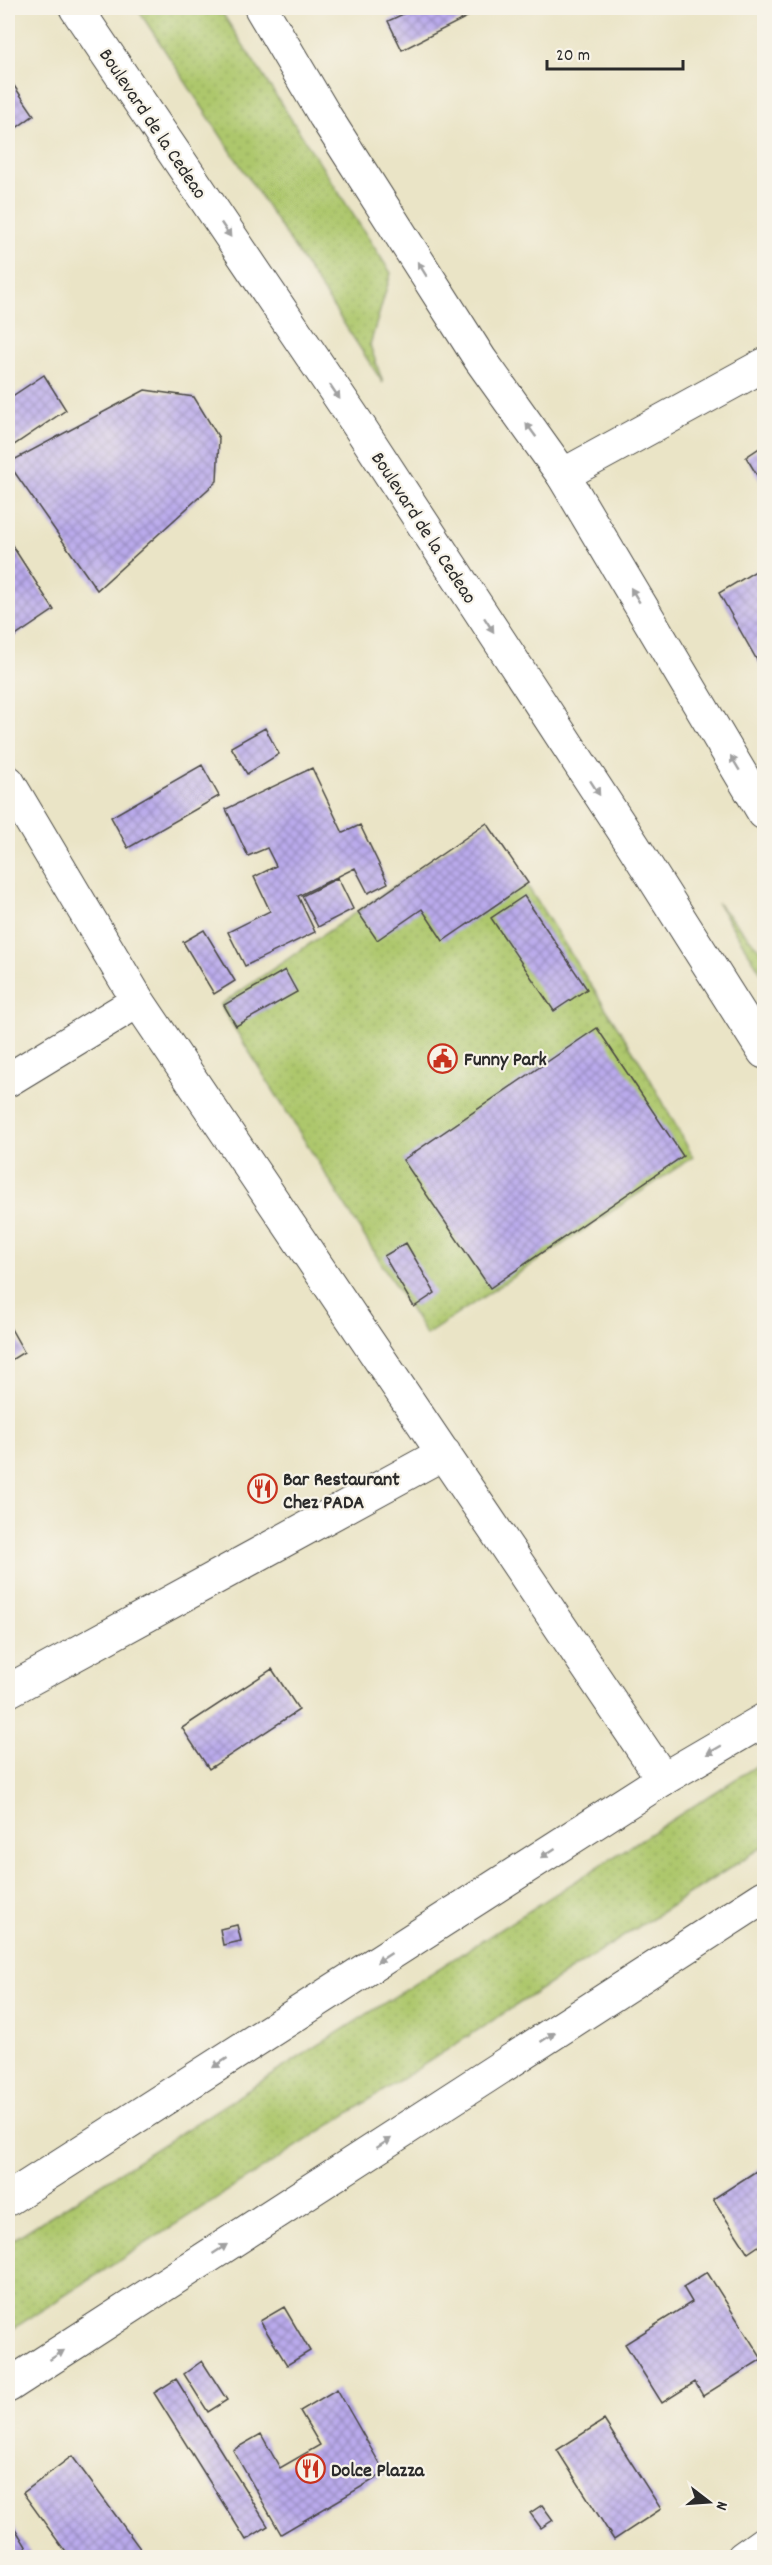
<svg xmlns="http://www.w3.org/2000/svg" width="772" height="2565" viewBox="0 0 772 2565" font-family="Dekko,sans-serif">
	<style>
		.grass { fill: url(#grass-dots); stroke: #6c794c; stroke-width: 1.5 }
		.building { fill: url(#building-cross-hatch) }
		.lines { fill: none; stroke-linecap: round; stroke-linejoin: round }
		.minor-casing { stroke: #484742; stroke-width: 35 }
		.tertiary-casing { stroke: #484742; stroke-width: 35 }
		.secondary-casing { stroke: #484742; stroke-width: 35 }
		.minor { stroke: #fff; stroke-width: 33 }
		.tertiary { stroke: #fff; stroke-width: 33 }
		.secondary { stroke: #fff; stroke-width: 33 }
		.oneway { fill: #a0a0a0 }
		.labels { text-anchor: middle; stroke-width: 4.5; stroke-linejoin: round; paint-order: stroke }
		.street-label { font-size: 20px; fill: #2b2b2b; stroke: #f7f3e8 }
		.poi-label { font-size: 20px; font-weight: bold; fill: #2b2b2b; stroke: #f7f3e8; text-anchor: start }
	</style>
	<defs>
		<pattern id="grass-dots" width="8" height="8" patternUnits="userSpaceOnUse" patternTransform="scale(1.5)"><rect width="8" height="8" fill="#adc76c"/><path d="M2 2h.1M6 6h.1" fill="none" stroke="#95ab5e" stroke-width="1.8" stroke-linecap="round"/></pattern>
		<pattern id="building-cross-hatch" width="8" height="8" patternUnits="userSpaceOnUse" patternTransform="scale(1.5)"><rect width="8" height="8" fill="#baaaec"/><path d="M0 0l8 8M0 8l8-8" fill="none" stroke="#978bbf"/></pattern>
	</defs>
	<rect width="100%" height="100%" fill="#f7f3e8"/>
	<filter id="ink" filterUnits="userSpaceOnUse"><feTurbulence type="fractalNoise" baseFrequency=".0167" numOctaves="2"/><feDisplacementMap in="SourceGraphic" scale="12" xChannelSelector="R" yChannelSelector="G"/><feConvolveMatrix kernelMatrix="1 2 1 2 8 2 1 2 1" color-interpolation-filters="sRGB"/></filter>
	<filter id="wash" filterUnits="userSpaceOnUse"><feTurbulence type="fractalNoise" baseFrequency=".008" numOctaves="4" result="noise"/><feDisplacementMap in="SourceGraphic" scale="24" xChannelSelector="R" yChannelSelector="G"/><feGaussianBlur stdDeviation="1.35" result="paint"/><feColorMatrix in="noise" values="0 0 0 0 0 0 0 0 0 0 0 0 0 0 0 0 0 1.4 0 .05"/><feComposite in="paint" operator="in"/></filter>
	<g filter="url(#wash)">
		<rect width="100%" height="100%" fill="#eae4c6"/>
		<path class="grass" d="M 137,8 L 219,8 L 391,273 L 370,345 L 383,383 Z
			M 487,823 L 644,1068 L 693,1157 L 426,1335 L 220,1005 Z
			M 717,903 L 764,954 L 764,977 Z
			M 764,1761 L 764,1846 L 8,2332 L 8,2243 Z"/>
		<g id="blocks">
			<path class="building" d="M 416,8 L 470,8 L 473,14 L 402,50 L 388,21 Z
				M 8,77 L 34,115 L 8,134 Z
				M 44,375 L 66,410 L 8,449 L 8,399 Z
				M 145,390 L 194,397 L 219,438 L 217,481 L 97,590 L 8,463 Z
				M 764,445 L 764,487 L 746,457 Z
				M 8,539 L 54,610 L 8,641 Z
				M 764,566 L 764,667 L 762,669 L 719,593 Z
				M 265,728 L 279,754 L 247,774 L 231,747 Z
				M 202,765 L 219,796 L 128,848 L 111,817 Z
				M 312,768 L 343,833 L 360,825 L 388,883 L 368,893 L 355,868 L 298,896 L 315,932 L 245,966 L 228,932 L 270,911 L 254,877 L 276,866 L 267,848 L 248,856 L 226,809 Z
				M 487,823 L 528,883 L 443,941 L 422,909 L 377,940 L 358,912 Z
				M 338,878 L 353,909 L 318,927 L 302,896 Z
				M 524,896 L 587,989 L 554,1011 L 491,918 Z
				M 204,930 L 235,981 L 214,994 L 183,942 Z
				M 285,970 L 297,992 L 236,1026 L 224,1005 Z
				M 597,1028 L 683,1156 L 490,1288 L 403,1160 Z
				M 406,1243 L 435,1293 L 414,1307 L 384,1256 Z
				M 10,1327 L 24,1352 L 8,1362 L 8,1328 Z
				M 272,1669 L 299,1710 L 209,1769 L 182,1728 Z
				M 237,1925 L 241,1941 L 223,1945 L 220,1929 Z
				M 764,2166 L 764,2242 L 748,2253 L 713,2199 Z
				M 707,2272 L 762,2359 L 703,2396 L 695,2382 L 662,2403 L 625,2344 L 692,2302 L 683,2287 Z
				M 284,2307 L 310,2351 L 287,2365 L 260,2321 Z
				M 202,2361 L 227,2400 L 208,2412 L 184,2374 Z
				M 176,2379 L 268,2526 L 246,2540 L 154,2393 Z
				M 337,2389 L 385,2473 L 281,2534 L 233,2450 L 261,2434 L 280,2468 L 320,2445 L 300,2411 Z
				M 604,2420 L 661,2509 L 614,2540 L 557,2450 Z
				M 72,2456 L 147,2558 L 70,2558 L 23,2493 Z
				M 542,2505 L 553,2520 L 541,2528 L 530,2513 Z
				M 8,2517 L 33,2558 L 8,2558 Z"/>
		</g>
	</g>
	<g filter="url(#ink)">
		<use href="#blocks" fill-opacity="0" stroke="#484742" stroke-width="1.5"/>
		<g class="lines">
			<defs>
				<path id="minor" d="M 563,475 L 764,365
					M 8,782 L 138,1001 L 663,1779
					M 8,1080 L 138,1001
					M 8,1691 L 444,1453
					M 743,2558 L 764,2543"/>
				<path id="tertiary" d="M 8,2199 L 663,1779 L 764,1720
					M 8,2386 L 764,1897"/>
				<path id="secondary" d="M 76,8 L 357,423 L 633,845 L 764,1052
					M 261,8 L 325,116 L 480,359 L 563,475 L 764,813"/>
			</defs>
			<use href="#minor" class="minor-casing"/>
			<use href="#tertiary" class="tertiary-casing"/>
			<use href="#secondary" class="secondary-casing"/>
			<use href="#minor" class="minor"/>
			<use href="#tertiary" class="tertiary"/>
			<use href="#secondary" class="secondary"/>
		</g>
		<defs><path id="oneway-solid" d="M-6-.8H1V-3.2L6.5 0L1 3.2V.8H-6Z" transform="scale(1.5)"/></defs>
		<g class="oneway">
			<use href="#oneway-solid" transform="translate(226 230) rotate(56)"/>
			<use href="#oneway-solid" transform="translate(422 269) rotate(-122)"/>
			<use href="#oneway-solid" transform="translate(335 392) rotate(56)"/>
			<use href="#oneway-solid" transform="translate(531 430) rotate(-126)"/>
			<use href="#oneway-solid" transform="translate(635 595) rotate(-121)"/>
			<use href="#oneway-solid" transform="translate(489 625) rotate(57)"/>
			<use href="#oneway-solid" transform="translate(735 763) rotate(-121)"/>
			<use href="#oneway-solid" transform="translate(595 788) rotate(57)"/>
			<use href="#oneway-solid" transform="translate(714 1750) rotate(150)"/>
			<use href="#oneway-solid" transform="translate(548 1853) rotate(147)"/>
			<use href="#oneway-solid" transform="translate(384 1958) rotate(147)"/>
			<use href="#oneway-solid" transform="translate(548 2037) rotate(-33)"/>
			<use href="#oneway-solid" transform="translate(220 2063) rotate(147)"/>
			<use href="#oneway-solid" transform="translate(384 2143) rotate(-33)"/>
			<use href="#oneway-solid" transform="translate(220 2249) rotate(-33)"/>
			<use href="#oneway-solid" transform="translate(57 2355) rotate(-33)"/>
		</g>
	</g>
	<defs>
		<symbol id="civic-ring" viewBox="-11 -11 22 22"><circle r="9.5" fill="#f7f3e8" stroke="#c8321e" stroke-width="1.5"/><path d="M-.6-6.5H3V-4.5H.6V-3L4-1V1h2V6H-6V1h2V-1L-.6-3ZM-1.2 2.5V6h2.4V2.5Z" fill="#c8321e"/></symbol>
		<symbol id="restaurant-ring" viewBox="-11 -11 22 22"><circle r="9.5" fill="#f7f3e8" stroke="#c8321e" stroke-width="1.5"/><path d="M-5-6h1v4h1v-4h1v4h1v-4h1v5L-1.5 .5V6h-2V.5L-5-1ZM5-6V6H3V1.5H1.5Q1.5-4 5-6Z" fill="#c8321e"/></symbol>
	</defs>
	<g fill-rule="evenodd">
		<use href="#civic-ring" x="426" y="1042" width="33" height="33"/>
		<use href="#restaurant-ring" x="246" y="1472" width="33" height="33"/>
		<use href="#restaurant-ring" x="294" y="2452" width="33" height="33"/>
	</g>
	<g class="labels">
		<g class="street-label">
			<text transform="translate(154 123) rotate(56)" y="7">Boulevard de la Cedeao</text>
			<text transform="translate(425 527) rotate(57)" y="7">Boulevard de la Cedeao</text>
		</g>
		<g class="poi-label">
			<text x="464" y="1065">Funny Park</text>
			<text x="283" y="1485">Bar Restaurant<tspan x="283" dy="23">Chez PADA</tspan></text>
			<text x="331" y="2476">Dolce Plazza</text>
		</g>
	</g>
	<rect width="772" height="2565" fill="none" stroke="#f7f3e8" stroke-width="30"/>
	<g transform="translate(709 2502) rotate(107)" stroke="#f7f3e8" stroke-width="4.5" paint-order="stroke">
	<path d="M0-4.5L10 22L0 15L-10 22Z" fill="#2b2b2b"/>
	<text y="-9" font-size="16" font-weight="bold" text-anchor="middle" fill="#2b2b2b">N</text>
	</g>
	<path d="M547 60v9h136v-9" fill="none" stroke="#2b2b2b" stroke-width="3"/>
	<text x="556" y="60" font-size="18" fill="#2b2b2b" stroke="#f7f3e8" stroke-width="4.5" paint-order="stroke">20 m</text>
</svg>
